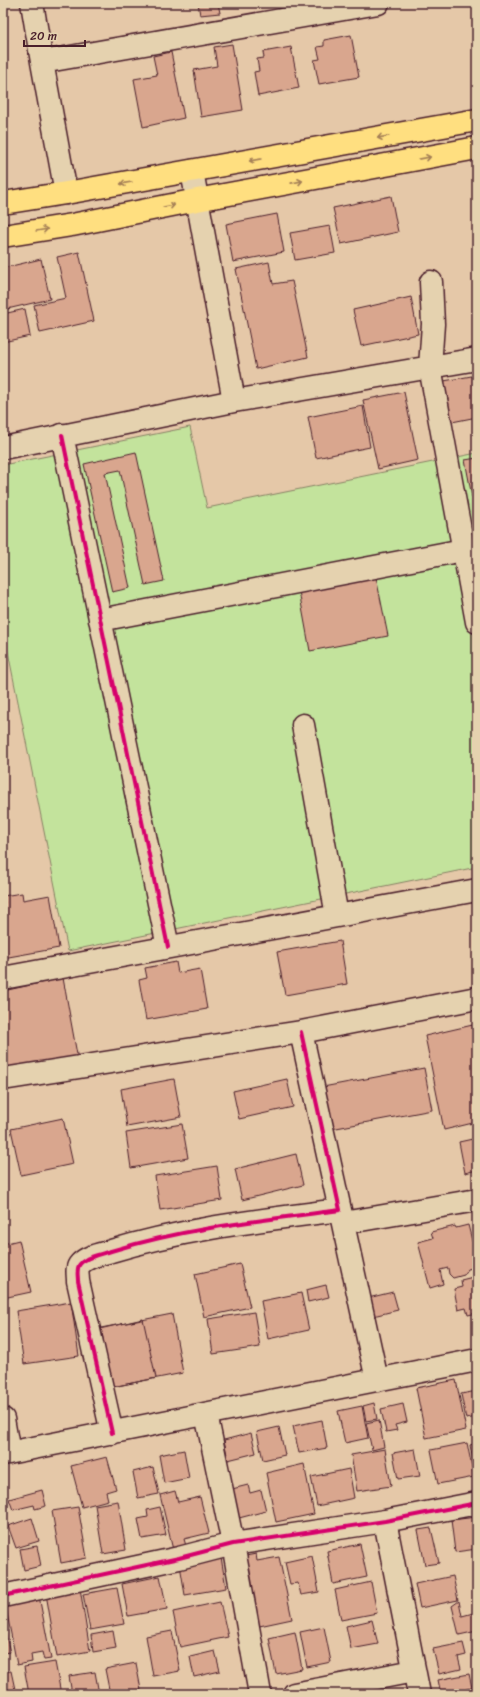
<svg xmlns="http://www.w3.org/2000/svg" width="480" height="1697" viewBox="0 0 480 1697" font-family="Sriracha,sans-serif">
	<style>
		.green { fill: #c3e39c; stroke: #868164 }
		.building { fill: #d9a68e; stroke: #4a1f2b }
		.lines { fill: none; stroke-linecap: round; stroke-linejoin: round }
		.minor-casing { stroke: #4a1f2b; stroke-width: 25 }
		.major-casing { stroke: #4a1f2b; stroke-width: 25 }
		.minor { stroke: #e5d2af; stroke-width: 22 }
		.major { stroke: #ffdf80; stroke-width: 22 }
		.cycleway-casing { stroke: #e5d2af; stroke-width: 6 }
		.cycleway { stroke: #d6006c; stroke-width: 4 }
		.oneway { stroke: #a47f56 }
	</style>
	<rect width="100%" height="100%" fill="#e5c8a8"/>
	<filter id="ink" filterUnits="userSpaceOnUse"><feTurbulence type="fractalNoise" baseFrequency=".025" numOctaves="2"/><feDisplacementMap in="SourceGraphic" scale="8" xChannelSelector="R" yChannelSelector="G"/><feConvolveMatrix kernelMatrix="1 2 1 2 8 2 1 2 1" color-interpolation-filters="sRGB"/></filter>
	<g filter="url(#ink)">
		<path class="green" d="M 190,427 L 207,508 L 477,453 L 477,867 L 68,951 L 3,627 L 3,465 Z"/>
		<path class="building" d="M 198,3 L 218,3 L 220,13 L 200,15 Z
			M 351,35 L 359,77 L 319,84 L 314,60 L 320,59 L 317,47 L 324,46 L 324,40 Z
			M 232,44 L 243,110 L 201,117 L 194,70 L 217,66 L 214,47 Z
			M 291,47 L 299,88 L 258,96 L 254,72 L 259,71 L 257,59 L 264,58 L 263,52 Z
			M 171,52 L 184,118 L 143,127 L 134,79 L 157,75 L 153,56 Z
			M 391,196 L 398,232 L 341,244 L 333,208 Z
			M 277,214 L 284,252 L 233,262 L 226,224 Z
			M 330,226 L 335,253 L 295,260 L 290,233 Z
			M 79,252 L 94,321 L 40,333 L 34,305 L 66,298 L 57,257 Z
			M 41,259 L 50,299 L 3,310 L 3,268 Z
			M 269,262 L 273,284 L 292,281 L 308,357 L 256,369 L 236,269 Z
			M 411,297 L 418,334 L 361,346 L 353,310 Z
			M 25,309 L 30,336 L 3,342 L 3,314 Z
			M 477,375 L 477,417 L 452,422 L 444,381 Z
			M 404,392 L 418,460 L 378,469 L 363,400 Z
			M 363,406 L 370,447 L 316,458 L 308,417 Z
			M 136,452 L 164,581 L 145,585 L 120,470 L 105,473 L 130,588 L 112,592 L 84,464 Z
			M 477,458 L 477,496 L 472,497 L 465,460 Z
			M 376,577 L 388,636 L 310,651 L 299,591 Z
			M 22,893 L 23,900 L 50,895 L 59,948 L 3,958 L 3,904 L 5,903 L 3,896 Z
			M 340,941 L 347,984 L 285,995 L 277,952 Z
			M 176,962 L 178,973 L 200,969 L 207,1009 L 146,1020 L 139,980 L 147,978 L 145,968 Z
			M 63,978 L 78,1060 L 4,1074 L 3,991 Z
			M 477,1024 L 477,1122 L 444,1130 L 425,1036 Z
			M 424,1068 L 432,1110 L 331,1129 L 323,1087 Z
			M 174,1079 L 181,1117 L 127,1127 L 121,1089 Z
			M 287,1079 L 293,1107 L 239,1119 L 233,1091 Z
			M 63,1118 L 73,1164 L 21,1175 L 11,1129 Z
			M 182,1124 L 188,1158 L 131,1168 L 126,1133 Z
			M 477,1138 L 477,1170 L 465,1173 L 459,1142 Z
			M 296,1154 L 303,1185 L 242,1200 L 235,1169 Z
			M 217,1166 L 222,1200 L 160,1210 L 155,1176 Z
			M 468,1225 L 477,1260 L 477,1267 L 468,1269 L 464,1275 L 453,1278 L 449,1274 L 448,1268 L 440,1270 L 443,1284 L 430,1288 L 418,1242 L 433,1238 L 431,1232 L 455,1226 L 456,1228 Z
			M 19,1240 L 31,1292 L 3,1298 L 3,1244 Z
			M 240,1264 L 250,1307 L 204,1317 L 195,1274 Z
			M 477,1276 L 477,1313 L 468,1315 L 466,1308 L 458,1310 L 454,1289 L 462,1287 L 461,1280 Z
			M 326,1285 L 329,1297 L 308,1302 L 306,1290 Z
			M 393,1292 L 398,1310 L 373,1316 L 368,1298 Z
			M 301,1293 L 309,1330 L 268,1339 L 261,1301 Z
			M 71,1302 L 79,1356 L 24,1364 L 16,1311 Z
			M 254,1312 L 260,1347 L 213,1354 L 208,1319 Z
			M 172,1314 L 183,1373 L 112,1387 L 101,1328 Z
			M 143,1319 L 156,1378 L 108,1388 L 95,1330 Z
			M 456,1380 L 466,1430 L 426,1438 L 416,1388 Z
			M 477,1391 L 477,1417 L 466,1419 L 461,1394 Z
			M 374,1403 L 377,1419 L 366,1421 L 363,1406 Z
			M 403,1404 L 407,1422 L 395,1425 L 397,1430 L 386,1432 L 381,1409 Z
			M 362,1406 L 368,1438 L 345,1443 L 338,1411 Z
			M 322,1420 L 327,1448 L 299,1453 L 293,1426 Z
			M 379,1420 L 384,1447 L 372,1450 L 366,1423 Z
			M 279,1427 L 285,1455 L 263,1460 L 257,1432 Z
			M 251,1433 L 256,1453 L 228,1460 L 224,1440 Z
			M 467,1443 L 474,1477 L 438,1484 L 431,1450 Z
			M 477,1443 L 477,1471 L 475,1471 L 470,1445 Z
			M 385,1449 L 391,1486 L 357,1491 L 351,1455 Z
			M 415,1449 L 420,1476 L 398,1479 L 393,1453 Z
			M 184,1450 L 189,1478 L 164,1483 L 159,1455 Z
			M 107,1457 L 116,1489 L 106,1492 L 108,1500 L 82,1507 L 71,1466 Z
			M 304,1464 L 314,1514 L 276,1522 L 266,1473 Z
			M 153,1467 L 159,1494 L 138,1498 L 133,1472 Z
			M 349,1469 L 354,1498 L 317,1506 L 311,1477 Z
			M 248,1485 L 250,1493 L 261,1490 L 266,1511 L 239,1518 L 232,1489 Z
			M 42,1490 L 46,1506 L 35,1509 L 34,1505 L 13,1510 L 9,1499 Z
			M 175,1491 L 178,1502 L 200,1497 L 209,1533 L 184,1539 L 186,1546 L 173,1550 L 160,1495 Z
			M 118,1501 L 126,1550 L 103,1554 L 95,1505 Z
			M 78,1507 L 87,1558 L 61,1563 L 52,1511 Z
			M 160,1507 L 166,1535 L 142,1539 L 138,1519 L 148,1517 L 147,1510 Z
			M 477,1517 L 477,1549 L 455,1552 L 451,1520 Z
			M 32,1518 L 39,1541 L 16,1548 L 8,1526 Z
			M 431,1528 L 439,1563 L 425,1565 L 418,1530 Z
			M 360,1544 L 367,1577 L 333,1584 L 327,1551 Z
			M 37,1546 L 41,1566 L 24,1570 L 20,1549 Z
			M 256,1554 L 257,1561 L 279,1557 L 292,1619 L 250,1628 L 236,1558 Z
			M 3,1556 L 7,1576 L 3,1577 Z
			M 312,1556 L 319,1592 L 301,1595 L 298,1583 L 290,1584 L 285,1562 Z
			M 221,1557 L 226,1588 L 185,1595 L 180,1565 Z
			M 160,1576 L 167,1609 L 128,1616 L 122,1584 Z
			M 453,1576 L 458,1600 L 420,1608 L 415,1584 Z
			M 371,1582 L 377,1613 L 341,1620 L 335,1590 Z
			M 80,1588 L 90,1651 L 57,1657 L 46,1594 Z
			M 117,1588 L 124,1624 L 90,1630 L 83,1594 Z
			M 39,1596 L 51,1659 L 44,1660 L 42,1652 L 31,1654 L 32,1662 L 17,1665 L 5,1603 Z
			M 459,1601 L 462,1616 L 477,1612 L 477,1631 L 459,1635 L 452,1606 Z
			M 220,1602 L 228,1637 L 180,1647 L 173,1612 Z
			M 372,1620 L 378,1644 L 351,1649 L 346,1626 Z
			M 3,1624 L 10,1652 L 3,1653 Z
			M 324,1627 L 331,1662 L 307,1667 L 300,1632 Z
			M 113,1631 L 116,1648 L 93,1652 L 91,1635 Z
			M 172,1631 L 180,1671 L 153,1676 L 146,1636 Z
			M 295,1632 L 302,1669 L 276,1674 L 269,1638 Z
			M 463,1643 L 466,1655 L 458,1657 L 461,1669 L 439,1674 L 433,1649 Z
			M 215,1651 L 220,1671 L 194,1677 L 190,1657 Z
			M 55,1662 L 61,1694 L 29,1694 L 24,1667 Z
			M 136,1663 L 141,1690 L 110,1694 L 105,1669 Z
			M 11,1671 L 16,1694 L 3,1694 L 3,1672 Z
			M 95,1672 L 99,1694 L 72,1694 L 69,1676 Z
			M 469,1674 L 472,1688 L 466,1689 L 466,1694 L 441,1694 L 438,1680 Z"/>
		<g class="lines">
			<defs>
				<path id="minor" d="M 32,3 L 42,62 L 378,3
					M 42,62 L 66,193
					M 192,171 L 234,401
					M 431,282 L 433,324 L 430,367 L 477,622
					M 62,435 L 168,947
					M 3,448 L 234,401 L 477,359
					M 100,620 L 463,550
					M 303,725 L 337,916
					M 3,978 L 477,890
					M 3,1079 L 301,1032 L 477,998
					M 340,1210 L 377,1380
					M 343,1223 L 477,1200
					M 206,1414 L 233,1544 L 260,1694
					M 3,1419 L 9,1453
					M 112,1433 L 78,1281 C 78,1275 76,1268 80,1264 C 87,1256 102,1254 111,1251 C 186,1228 263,1220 340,1210 L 301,1032
					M 3,1454 L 477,1360
					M 385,1521 L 419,1694
					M 3,1596 L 179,1558 L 233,1544 L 385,1521 L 477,1503
					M 294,1694 L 414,1671"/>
				<path id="major" d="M 3,203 L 66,193 L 477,120
					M 3,236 L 72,225 L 197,200 L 477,148"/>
			</defs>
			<use href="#minor" class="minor-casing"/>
			<use href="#major" class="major-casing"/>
			<use href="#minor" class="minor"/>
			<use href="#major" class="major"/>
			<defs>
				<path id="cycleway" d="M 62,435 L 168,947
					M 112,1433 L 78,1281 C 78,1275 76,1268 80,1264 C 87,1256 102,1254 111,1251 C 186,1228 263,1220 340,1210 L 301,1032
					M 3,1596 L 179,1558 L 233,1544 L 385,1521 L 477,1503"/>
			</defs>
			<use href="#cycleway" class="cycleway-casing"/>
			<use href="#cycleway" class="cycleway"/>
		</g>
		<defs><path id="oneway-shaft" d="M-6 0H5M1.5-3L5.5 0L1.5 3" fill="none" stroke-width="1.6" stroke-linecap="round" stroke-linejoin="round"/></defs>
		<g class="oneway">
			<use href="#oneway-shaft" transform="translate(383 137) rotate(170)"/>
			<use href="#oneway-shaft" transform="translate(425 158) rotate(-11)"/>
			<use href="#oneway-shaft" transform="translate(255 160) rotate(170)"/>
			<use href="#oneway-shaft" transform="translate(297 182) rotate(-11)"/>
			<use href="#oneway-shaft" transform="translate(126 183) rotate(170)"/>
			<use href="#oneway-shaft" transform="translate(169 206) rotate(-11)"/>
			<use href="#oneway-shaft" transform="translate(42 230) rotate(-9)"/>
		</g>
	</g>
	<rect width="480" height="1697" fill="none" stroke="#e5d2af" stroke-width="16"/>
	<rect x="8" y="8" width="464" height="1681" fill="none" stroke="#4a1f2b" stroke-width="1.5" filter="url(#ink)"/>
	<path d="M24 40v6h61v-6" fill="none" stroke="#4a1f2b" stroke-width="2"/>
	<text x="30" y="40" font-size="12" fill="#4a1f2b" stroke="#e5d2af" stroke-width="3" paint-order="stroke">20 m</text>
</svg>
